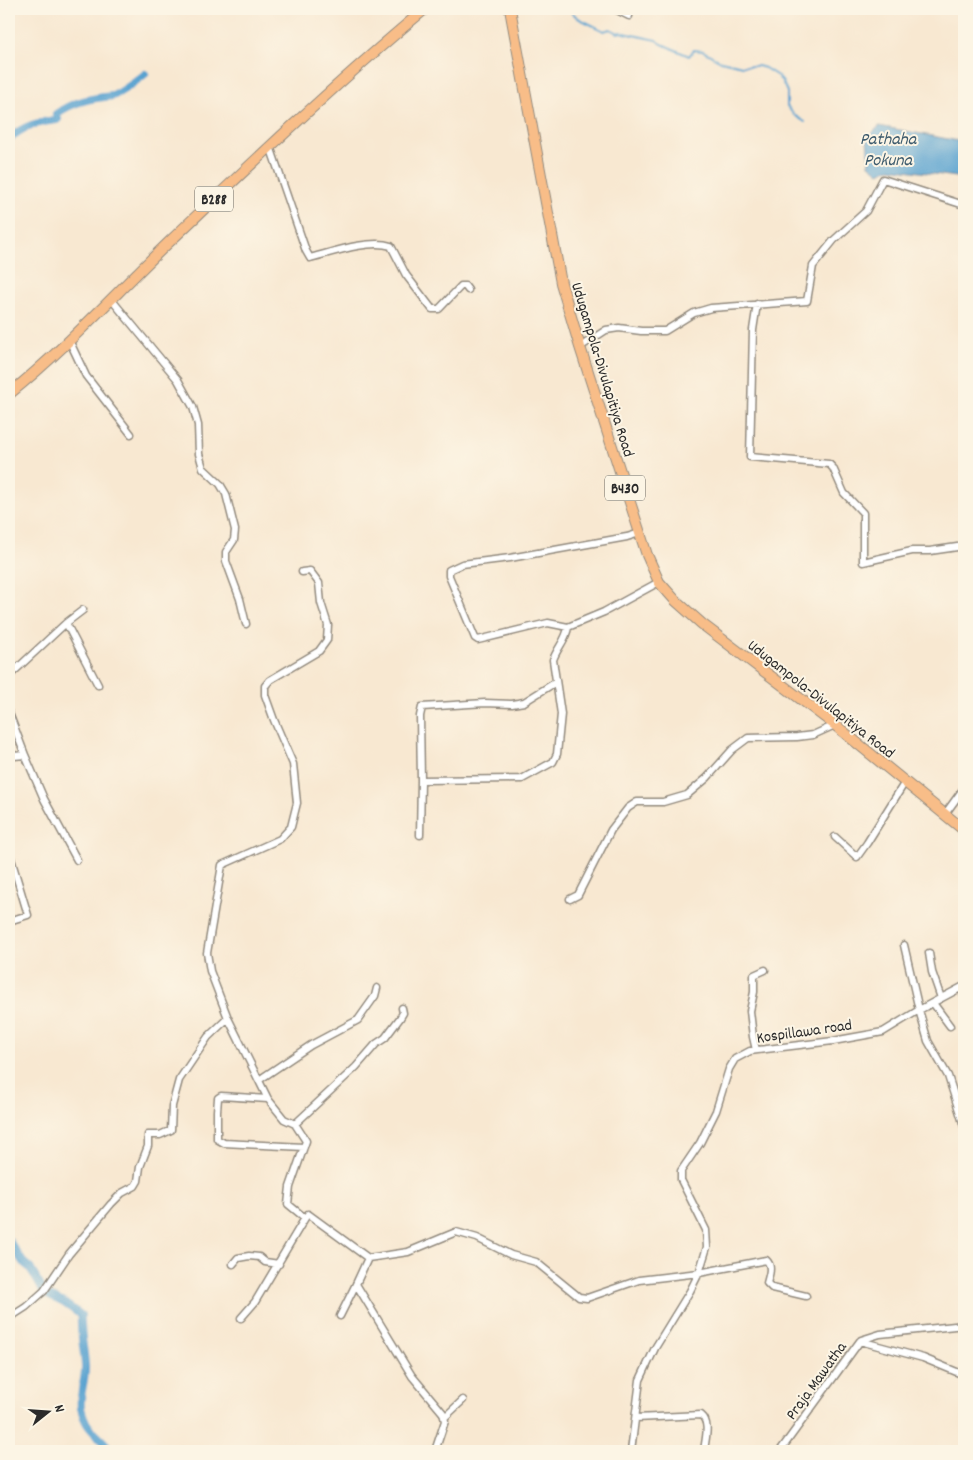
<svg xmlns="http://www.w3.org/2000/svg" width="973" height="1460" viewBox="0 0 973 1460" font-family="Dekko,sans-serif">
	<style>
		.water { fill: #59a2d0; stroke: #42667e }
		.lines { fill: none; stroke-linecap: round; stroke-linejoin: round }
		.stream { stroke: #59a2d0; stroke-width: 2 }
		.canal { stroke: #59a2d0; stroke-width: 8 }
		.minor-casing { stroke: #928a7e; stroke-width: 9 }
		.primary-casing { stroke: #928a7e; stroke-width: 12 }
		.minor { stroke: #fff; stroke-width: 6 }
		.primary { stroke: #f8bd88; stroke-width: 10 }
		.labels { text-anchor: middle; stroke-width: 4; stroke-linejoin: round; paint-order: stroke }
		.shield { fill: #fcf5e5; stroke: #6a6863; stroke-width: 1 }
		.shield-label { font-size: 15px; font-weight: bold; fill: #2b2b2b }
		.street-label { font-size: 16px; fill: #2b2b2b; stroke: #fcf5e5 }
		.water-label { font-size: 18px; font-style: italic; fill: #3d5b6d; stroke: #fcf5e5 }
	</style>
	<rect width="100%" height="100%" fill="#fcf5e5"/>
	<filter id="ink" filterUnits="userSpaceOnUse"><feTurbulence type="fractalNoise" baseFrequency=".02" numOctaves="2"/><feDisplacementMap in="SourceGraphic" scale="10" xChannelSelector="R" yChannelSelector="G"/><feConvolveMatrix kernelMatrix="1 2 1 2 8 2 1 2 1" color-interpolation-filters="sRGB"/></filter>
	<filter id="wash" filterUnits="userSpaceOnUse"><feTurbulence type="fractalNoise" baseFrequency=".0096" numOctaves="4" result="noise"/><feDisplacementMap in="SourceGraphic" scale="20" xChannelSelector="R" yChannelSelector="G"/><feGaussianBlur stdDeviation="1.12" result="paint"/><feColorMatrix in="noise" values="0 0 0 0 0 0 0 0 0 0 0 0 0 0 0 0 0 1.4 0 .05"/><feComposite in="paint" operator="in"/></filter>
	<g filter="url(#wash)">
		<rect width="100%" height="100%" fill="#f8e8d1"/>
		<path class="water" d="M 879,126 L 964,142 L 964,178 L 890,168 L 879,173 L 869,165 L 867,138 Z"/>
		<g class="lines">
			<path class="stream" d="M 568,9 L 578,18 L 604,31 L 610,29 L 618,33 L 620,32 L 656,40 L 662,44 L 689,56 L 694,50 L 703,51 L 721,61 L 742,66 L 758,66 L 765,68 L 776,75 L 782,81 L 787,92 L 787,106 L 794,115 L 805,122"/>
			<path class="canal" d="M 9,139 C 23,126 38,122 57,120 L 58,119 L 56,114 C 74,101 92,98 113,96 C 125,90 135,82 145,74
				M 9,1241 L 23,1262 L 30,1268 L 45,1294 L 64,1303 L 81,1315 C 80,1334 84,1348 85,1365 C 86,1379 79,1395 81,1408 C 82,1412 84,1418 86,1422 C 92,1434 105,1440 111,1451"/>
		</g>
	</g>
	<g filter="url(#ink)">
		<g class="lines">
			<defs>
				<path id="minor" d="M 615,9 L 629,16
					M 271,145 L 271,149 L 306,251 L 310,258 C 333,252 370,239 391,246 L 406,275 L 432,309 L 439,309 L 461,286 L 465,286 L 468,290
					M 111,299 L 178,380 L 193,407 L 198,425 L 199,454 L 203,468 L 220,484 L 226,494 L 235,530 L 234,540 L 226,552 L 226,561 L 240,599 L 246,624
					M 757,304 L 753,330 L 750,457 L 829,464 L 833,468 L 844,493 L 863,513 L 863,562 L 912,551 L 930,551 L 964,546
					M 69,340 L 86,376 L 131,434
					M 580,347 L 606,330 L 619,328 L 641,331 L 665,331 L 694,313 L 711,308 L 807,301 L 813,266 L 834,240 L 866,211 L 883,179 L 964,205
					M 302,572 L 310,571 L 319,583 L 321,603 L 328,625 L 327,640 L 319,651 L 270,680 L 265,686 L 265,695 L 274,720 L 293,764 L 297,803 L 291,827 L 280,839 L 222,865 L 207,953 L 210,971 L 228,1018 L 268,1099 L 284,1119 L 295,1124 L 306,1141 L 290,1187 L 288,1204 L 305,1218 L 308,1214 L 368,1258 L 356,1284 L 412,1376 L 443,1413 L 445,1421 L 435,1451
					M 66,623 L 98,685
					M 568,627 L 548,623 L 478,640 L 475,638 L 449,576 L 449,570 L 462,564 L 510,558 L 627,537 L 640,533
					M 9,676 L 66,623 L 83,610
					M 9,713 L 25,755 L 14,756 L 10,750
					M 25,755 L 44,799 L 77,860
					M 421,780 L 522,779 L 553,762 L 557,754 L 561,714 L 553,660 C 557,648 567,639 568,627 L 604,612 L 659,582
					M 943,812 L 948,810 L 964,788
					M 420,835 L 421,780 L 420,716 L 422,707 L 485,703 L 512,704 L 524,702 L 556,682
					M 835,837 L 857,857 L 867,843 L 905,782
					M 9,852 L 28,915 L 9,921
					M 570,899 L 578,895 L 611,830 L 628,808 L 637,802 L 663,802 L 687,795 L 707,778 L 732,750 L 748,738 L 797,737 L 813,735 L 835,725
					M 904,945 L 919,1010 L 928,1041 L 948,1076 L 964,1126
					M 929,953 L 932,972 L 941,998
					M 961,988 L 964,995
					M 933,1003 L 950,1026
					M 756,1050 L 753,1037 L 750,1011 L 754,992 L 754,975 L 765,970
					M 259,1080 L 311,1045 L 358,1020 L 375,996 L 377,988
					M 268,1099 L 221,1096 L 218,1098 L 217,1111 L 217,1139 L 224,1143 L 304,1147
					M 295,1124 L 356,1067 L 376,1044 L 385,1038 L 400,1018 L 403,1013 L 402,1008
					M 368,1258 L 408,1252 L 456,1232 L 477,1238 L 511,1255 L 536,1262 L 579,1297 L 587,1298 L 639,1280 L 699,1273 L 766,1260 C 773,1266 769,1275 767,1283 L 772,1288 L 806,1296
					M 233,1264 L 238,1258 L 249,1256 L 259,1257 L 265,1262 L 279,1264
					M 340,1316 L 356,1284
					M 9,1318 L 26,1307 L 44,1291 L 69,1254 L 111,1204 L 122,1193 L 135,1186 L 138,1181 L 140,1167 L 148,1146 L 148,1135 L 160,1135 L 171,1130 L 172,1106 L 179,1080 L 208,1037 L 228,1018
					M 241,1318 L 255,1302 L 305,1218
					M 861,1340 L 880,1334 L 964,1325
					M 445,1417 L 463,1400
					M 636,1418 L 701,1415 C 711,1423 705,1440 704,1451
					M 631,1451 L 640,1380 L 655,1348 L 690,1291 L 699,1273 L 707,1247 L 706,1230 L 681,1180 L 681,1171 L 700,1143 L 716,1111 L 729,1069 L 735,1059 L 750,1051 L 833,1041 L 883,1032 L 919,1010 L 964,986
					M 780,1451 L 860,1341 L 923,1358 L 964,1375"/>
				<path id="primary" d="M 510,9 L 561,283 L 580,347 L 647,555 L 659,582 L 675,600 L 702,624 L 835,725 L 964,830
					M 9,394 C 65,349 113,296 165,246 C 250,165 335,84 425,9"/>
			</defs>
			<use href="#minor" class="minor-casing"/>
			<use href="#primary" class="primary-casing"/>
			<use href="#minor" class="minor"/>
			<use href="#primary" class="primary"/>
		</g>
	</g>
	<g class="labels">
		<g class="shield">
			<rect x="195" y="186.5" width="38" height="25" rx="4"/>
			<rect x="605" y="475.5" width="40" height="25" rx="4"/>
		</g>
		<g class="shield-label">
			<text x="214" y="204">B288</text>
			<text x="625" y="493">B430</text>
		</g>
		<g class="street-label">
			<text transform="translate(604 369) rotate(73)" y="6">Udugampola-Divulapitiya Road</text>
			<text transform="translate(822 698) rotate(38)" y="6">Udugampola-Divulapitiya Road</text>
			<text transform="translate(804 1030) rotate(-8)" y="6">Kospillawa road</text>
			<text transform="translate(815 1380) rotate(-54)" y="6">Praja Mawatha</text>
		</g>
		<g class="water-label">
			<text x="888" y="144">Pathaha<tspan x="888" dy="21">Pokuna</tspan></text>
		</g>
	</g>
	<rect width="973" height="1460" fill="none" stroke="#fcf5e5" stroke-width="30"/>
	<g transform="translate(48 1412) rotate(73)" stroke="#fcf5e5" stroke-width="4" paint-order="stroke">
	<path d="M0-4L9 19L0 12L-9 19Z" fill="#2b2b2b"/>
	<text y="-8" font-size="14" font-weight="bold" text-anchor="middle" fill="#2b2b2b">N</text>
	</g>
</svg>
